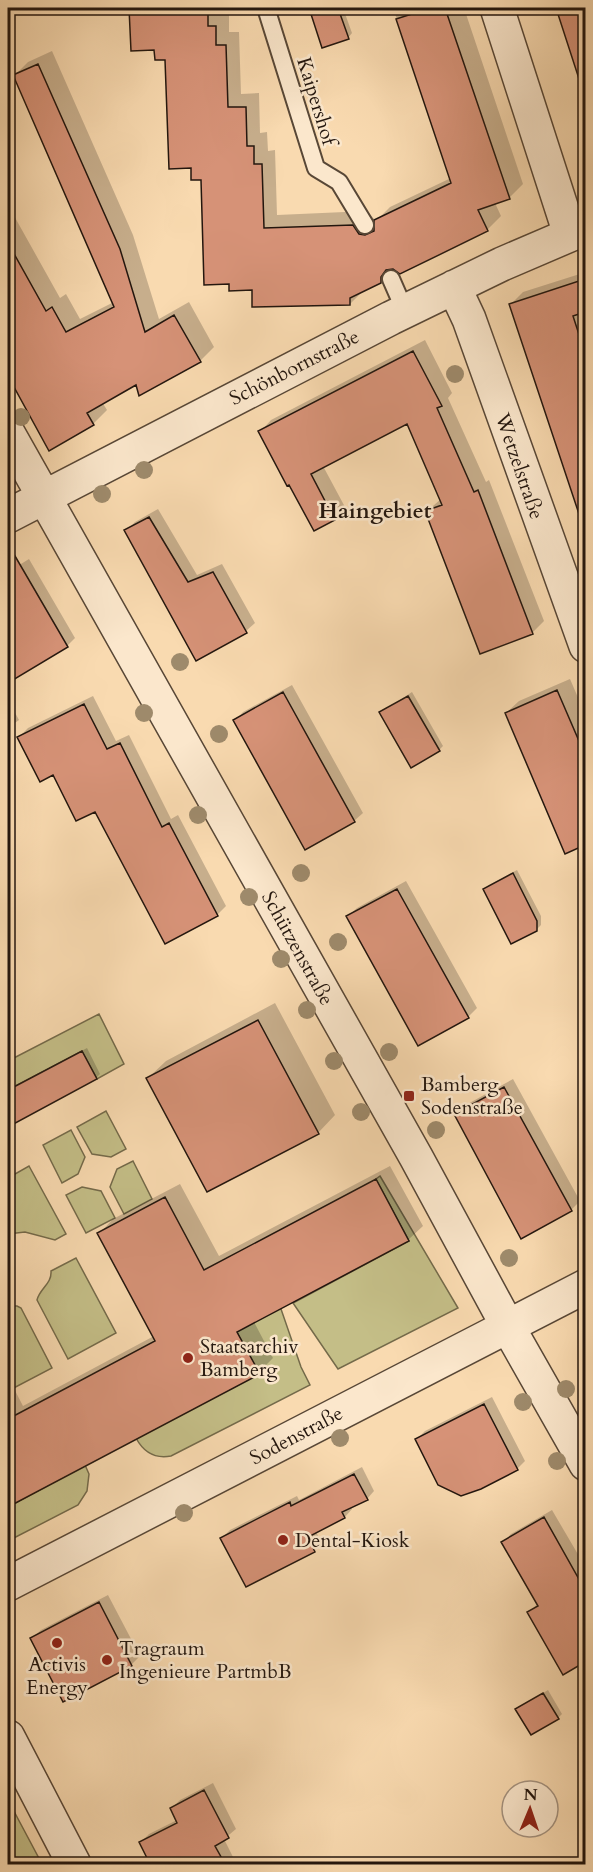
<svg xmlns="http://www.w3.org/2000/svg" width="593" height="1872" viewBox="0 0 593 1872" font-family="Cardo,serif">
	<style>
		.green { fill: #c4be87; stroke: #746a4a; stroke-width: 1.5 }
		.shadow { fill: #0003 }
		.building { fill: #d69277; stroke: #23160e; stroke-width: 1.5 }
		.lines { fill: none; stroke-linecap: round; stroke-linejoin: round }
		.lane-casing { stroke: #584736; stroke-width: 20 }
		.street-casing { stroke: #584736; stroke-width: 36 }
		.lane { stroke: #fbe7cc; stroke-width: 16 }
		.street { stroke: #fbe7cc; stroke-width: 33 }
		.tree { fill: #9e8a6b }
		.poi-dot { fill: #8f2418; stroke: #fbe7cc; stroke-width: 2 }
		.labels { text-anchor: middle; stroke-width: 5; stroke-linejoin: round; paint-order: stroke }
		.street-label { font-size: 20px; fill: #23160e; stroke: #fbe7cc }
		.poi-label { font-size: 20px; fill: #23160e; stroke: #fbe7cc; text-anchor: start }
		.quarter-label { font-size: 22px; font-weight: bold; fill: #23160e; stroke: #fbe7cc }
	</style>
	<rect width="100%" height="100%" fill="#f9dab0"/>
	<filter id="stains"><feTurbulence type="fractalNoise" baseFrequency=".00333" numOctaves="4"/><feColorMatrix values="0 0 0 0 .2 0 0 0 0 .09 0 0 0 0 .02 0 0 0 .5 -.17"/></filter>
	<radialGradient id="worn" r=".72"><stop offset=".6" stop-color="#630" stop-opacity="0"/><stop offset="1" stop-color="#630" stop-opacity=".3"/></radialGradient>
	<path class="green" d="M 99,1014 L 124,1064 L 97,1079 L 82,1051 L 8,1090 L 8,1061 Z
		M 106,1111 L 126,1149 L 111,1157 L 92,1154 L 77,1127 Z
		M 71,1130 L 85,1157 L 78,1174 L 62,1183 L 43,1145 Z
		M 133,1161 L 152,1199 L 124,1214 L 110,1187 L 117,1169 Z
		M 29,1166 L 66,1234 L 55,1240 L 25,1232 L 8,1234 L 8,1178 Z
		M 380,1176 L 458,1308 L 338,1369 L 293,1303 L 409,1241 L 376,1179 Z
		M 82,1187 L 101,1191 L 115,1218 L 86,1233 L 66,1195 Z
		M 76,1258 L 116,1333 L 68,1359 L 37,1300 C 40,1288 52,1284 51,1271 Z
		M 256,1262 L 281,1309 L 301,1367 L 310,1385 L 171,1456 C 155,1459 144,1453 136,1438 L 259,1374 L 212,1285 Z
		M 8,1306 L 17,1306 L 21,1308 L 52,1368 L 8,1391 Z
		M 85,1465 L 89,1474 L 87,1491 L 78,1505 L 8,1541 L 8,1507 Z
		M 8,1800 L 42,1864 L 8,1864 Z"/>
	<path class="shadow" d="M 131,8 L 221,8 L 221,13 L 229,12 L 229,32 L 239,32 L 241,94 L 259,93 L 260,133 L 267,132 L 268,151 L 275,150 L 277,215 L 367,211 L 376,221 L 390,207 L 451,178 L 393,8 L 464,8 L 523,184 L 509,198 L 495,203 L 501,216 L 487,230 L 394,268 L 380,282 L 364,290 L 350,304 L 253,289 L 202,178 L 192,167 L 167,58 L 156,49 L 132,50 Z
		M 310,8 L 343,8 L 352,33 L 348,38 L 323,46 Z
		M 557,8 L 586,8 L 586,97 Z
		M 52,51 L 133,235 L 159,319 L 189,302 L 214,347 L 200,361 L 137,383 L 102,402 L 107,410 L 93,424 L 50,448 L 8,374 L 8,205 L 60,298 L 66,294 L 80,319 L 114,302 L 14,76 L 28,62 Z
		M 586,272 L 586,524 L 570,485 L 511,304 L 523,292 Z
		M 425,340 L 452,393 L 448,398 L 486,482 L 489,480 L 544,621 L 533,632 L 481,653 L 426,512 L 441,499 L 408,422 L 323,466 L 345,507 L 334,518 L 260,432 L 271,420 Z
		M 158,509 L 197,575 L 222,564 L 255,623 L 246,631 L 126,531 L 135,522 Z
		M 29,559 L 75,638 L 67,646 L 19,674 L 8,655 L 8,572 Z
		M 570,679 L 586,716 L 586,843 L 566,852 L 506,713 L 519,701 Z
		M 292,685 L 363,813 L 354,821 L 235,721 L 243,712 Z
		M 412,692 L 443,746 L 439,750 L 380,713 Z
		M 93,696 L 116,741 L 129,735 L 171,819 L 178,815 L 226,906 L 217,915 L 166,942 L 95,810 L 53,773 L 19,737 L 28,728 Z
		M 8,700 L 19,720 L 8,728 Z
		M 517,870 L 541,916 L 541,925 L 536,930 L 485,889 L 489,885 Z
		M 406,881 L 477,1008 L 468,1017 L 348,916 L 357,908 Z
		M 275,1003 L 335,1115 L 318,1133 L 148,1078 L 166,1061 Z
		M 87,1048 L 100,1074 L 96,1078 L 8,1125 L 8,1090 Z
		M 513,1079 L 580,1201 L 571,1210 L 456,1115 L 464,1106 Z
		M 390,1166 L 423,1226 L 408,1240 L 254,1322 L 273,1358 L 259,1372 L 8,1505 L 8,1377 L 23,1406 L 154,1336 L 99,1234 L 113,1219 L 180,1184 L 219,1256 Z
		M 492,1397 L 525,1461 L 517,1469 L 417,1439 L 425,1431 Z
		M 362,1467 L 374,1491 L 367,1499 L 351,1507 L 352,1509 L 345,1517 L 316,1532 L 322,1543 L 314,1551 L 222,1538 L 230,1530 L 297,1496 L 299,1500 Z
		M 552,1510 L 586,1568 L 586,1660 L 564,1673 L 529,1613 L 538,1603 L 503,1542 L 511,1534 Z
		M 108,1595 L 140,1656 L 131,1665 L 32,1638 L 41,1630 Z
		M 548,1690 L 562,1714 L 558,1718 L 517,1709 Z
		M 213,1783 L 236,1829 L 224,1839 L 236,1863 L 235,1864 L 148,1864 L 150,1861 L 140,1843 L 149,1834 L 177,1820 L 172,1808 L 180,1800 Z"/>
	<path class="building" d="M 129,8 L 208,8 L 208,26 L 216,26 L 216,45 L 226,45 L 228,107 L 246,107 L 247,146 L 254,146 L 254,164 L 262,164 L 264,228 L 353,225 L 359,234 L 365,235 L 374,231 L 374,220 L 451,183 L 396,19 L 431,8 L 445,8 L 510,199 L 478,210 L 488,231 L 400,274 L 393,269 L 386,270 L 381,277 L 381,283 L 350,298 L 350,305 L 252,307 L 252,290 L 229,291 L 229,284 L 204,285 L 201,180 L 191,180 L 191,168 L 169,169 L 165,60 L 155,60 L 154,50 L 131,51 Z
		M 309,8 L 338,8 L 349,39 L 322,48 Z
		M 556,8 L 585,8 L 585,81 L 580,82 Z
		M 38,64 L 120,249 L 145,332 L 174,315 L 201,362 L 139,396 L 136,385 L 87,413 L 94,425 L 49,451 L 8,376 L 8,243 L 46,311 L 52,307 L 66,332 L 114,307 L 13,75 Z
		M 585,279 L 585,312 L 573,316 L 585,353 L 585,519 L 581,520 L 509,304 Z
		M 413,351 L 442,406 L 437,408 L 474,492 L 478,490 L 533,634 L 480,654 L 425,511 L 442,505 L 407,424 L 311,474 L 335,520 L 314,531 L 289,485 L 287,486 L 258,431 Z
		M 149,517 L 188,582 L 213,572 L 247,633 L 196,661 L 124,530 Z
		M 8,544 L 68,647 L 8,683 Z
		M 557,690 L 585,755 L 585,845 L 565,854 L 505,713 Z
		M 283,692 L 355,822 L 305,850 L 233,720 Z
		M 408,696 L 440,751 L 411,768 L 379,712 Z
		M 84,704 L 107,749 L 120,743 L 162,827 L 169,823 L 218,916 L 165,944 L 95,812 L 76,821 L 53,775 L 40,782 L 17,737 Z
		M 513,873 L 537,921 L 537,931 L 511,944 L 483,889 Z
		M 397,889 L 469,1018 L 418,1046 L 346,916 Z
		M 258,1020 L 319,1134 L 207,1192 L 146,1078 Z
		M 82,1051 L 97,1079 L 8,1127 L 8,1090 Z
		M 504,1087 L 572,1211 L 521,1239 L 454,1114 Z
		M 376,1179 L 409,1241 L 237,1332 L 260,1374 L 8,1507 L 8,1419 L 155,1341 L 97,1233 L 165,1197 L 204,1270 Z
		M 484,1404 L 518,1470 L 481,1489 L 461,1496 L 438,1485 L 415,1439 Z
		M 354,1474 L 368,1500 L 342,1512 L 345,1518 L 308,1537 L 315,1552 L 246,1587 L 220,1538 L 290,1502 L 291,1506 Z
		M 544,1517 L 585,1590 L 585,1662 L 563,1675 L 527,1612 L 538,1606 L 501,1542 Z
		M 99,1602 L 132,1666 L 63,1702 L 30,1638 Z
		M 543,1693 L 559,1719 L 531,1735 L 515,1709 Z
		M 204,1790 L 229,1838 L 215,1846 L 225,1864 L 150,1864 L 139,1842 L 177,1823 L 170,1808 Z"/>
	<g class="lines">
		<defs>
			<path id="lane" d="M 266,8 L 316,168 L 339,182 L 365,225
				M 391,279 L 405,311"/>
			<path id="street" d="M 497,8 L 570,234
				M 454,287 L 469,319 L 586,646
				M 8,433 L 416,1157 L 507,1325 L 586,1464
				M 8,516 L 391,318 L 502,264 L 586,228
				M 8,1584 L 586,1286
				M 8,1737 L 74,1864"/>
		</defs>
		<use href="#lane" class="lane-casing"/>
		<use href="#street" class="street-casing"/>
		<use href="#lane" class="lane"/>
		<use href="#street" class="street"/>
	</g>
	<g class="tree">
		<circle cx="455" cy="374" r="9"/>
		<circle cx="21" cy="417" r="9"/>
		<circle cx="144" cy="470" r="9"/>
		<circle cx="102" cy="494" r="9"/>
		<circle cx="180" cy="662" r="9"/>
		<circle cx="144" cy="713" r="9"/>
		<circle cx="219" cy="734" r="9"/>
		<circle cx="198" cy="815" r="9"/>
		<circle cx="301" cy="873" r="9"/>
		<circle cx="249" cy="897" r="9"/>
		<circle cx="338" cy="942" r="9"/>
		<circle cx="281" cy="959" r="9"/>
		<circle cx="307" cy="1010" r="9"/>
		<circle cx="389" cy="1052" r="9"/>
		<circle cx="334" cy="1061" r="9"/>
		<circle cx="361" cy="1112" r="9"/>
		<circle cx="436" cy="1130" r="9"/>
		<circle cx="509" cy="1258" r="9"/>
		<circle cx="566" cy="1389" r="9"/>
		<circle cx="523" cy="1402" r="9"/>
		<circle cx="340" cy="1438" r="9"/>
		<circle cx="557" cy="1461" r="9"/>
		<circle cx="184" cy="1513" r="9"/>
	</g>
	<g class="poi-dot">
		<rect x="403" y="1090" width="12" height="12" rx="3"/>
		<circle cx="188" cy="1358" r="6"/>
		<circle cx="283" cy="1540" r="6"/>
		<circle cx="57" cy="1643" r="6"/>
		<circle cx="107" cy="1660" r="6"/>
	</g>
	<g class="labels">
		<g class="street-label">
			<text transform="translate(317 101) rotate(73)" y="7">Kaipershof</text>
			<text transform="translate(294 367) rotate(-27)" y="7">Schönbornstraße</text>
			<text transform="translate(520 466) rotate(71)" y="7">Wetzelstraße</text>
			<text transform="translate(298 948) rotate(61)" y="7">Schützenstraße</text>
			<text transform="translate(296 1435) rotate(-28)" y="7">Sodenstraße</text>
		</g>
		<g class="poi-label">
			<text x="421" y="1091">Bamberg<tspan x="421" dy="23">Sodenstraße</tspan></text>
			<text x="200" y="1353">Staatsarchiv<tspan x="200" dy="23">Bamberg</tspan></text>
			<text x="295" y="1547">Dental-Kiosk</text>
			<text x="119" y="1655">Tragraum<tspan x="119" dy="23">Ingenieure PartmbB</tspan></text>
			<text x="57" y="1671" text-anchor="middle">Activis<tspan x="57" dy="23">Energy</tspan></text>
		</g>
		<g class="quarter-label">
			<text x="375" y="518">Haingebiet</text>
		</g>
	</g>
	<rect width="593" height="1872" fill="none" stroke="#f9dab0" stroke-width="30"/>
	<rect x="9" y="9" width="575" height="1854" fill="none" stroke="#23160e" stroke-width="3"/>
	<rect x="15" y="15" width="563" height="1842" fill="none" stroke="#23160e" stroke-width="1.5"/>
	<g transform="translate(530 1809) rotate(2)"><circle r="28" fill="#fbe7cc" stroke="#a59380" stroke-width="1.5"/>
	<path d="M0-4.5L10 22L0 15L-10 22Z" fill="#8f2418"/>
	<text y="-9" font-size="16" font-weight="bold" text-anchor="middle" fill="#23160e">N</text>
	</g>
	<rect width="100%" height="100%" filter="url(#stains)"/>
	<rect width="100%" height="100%" fill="url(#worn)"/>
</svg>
